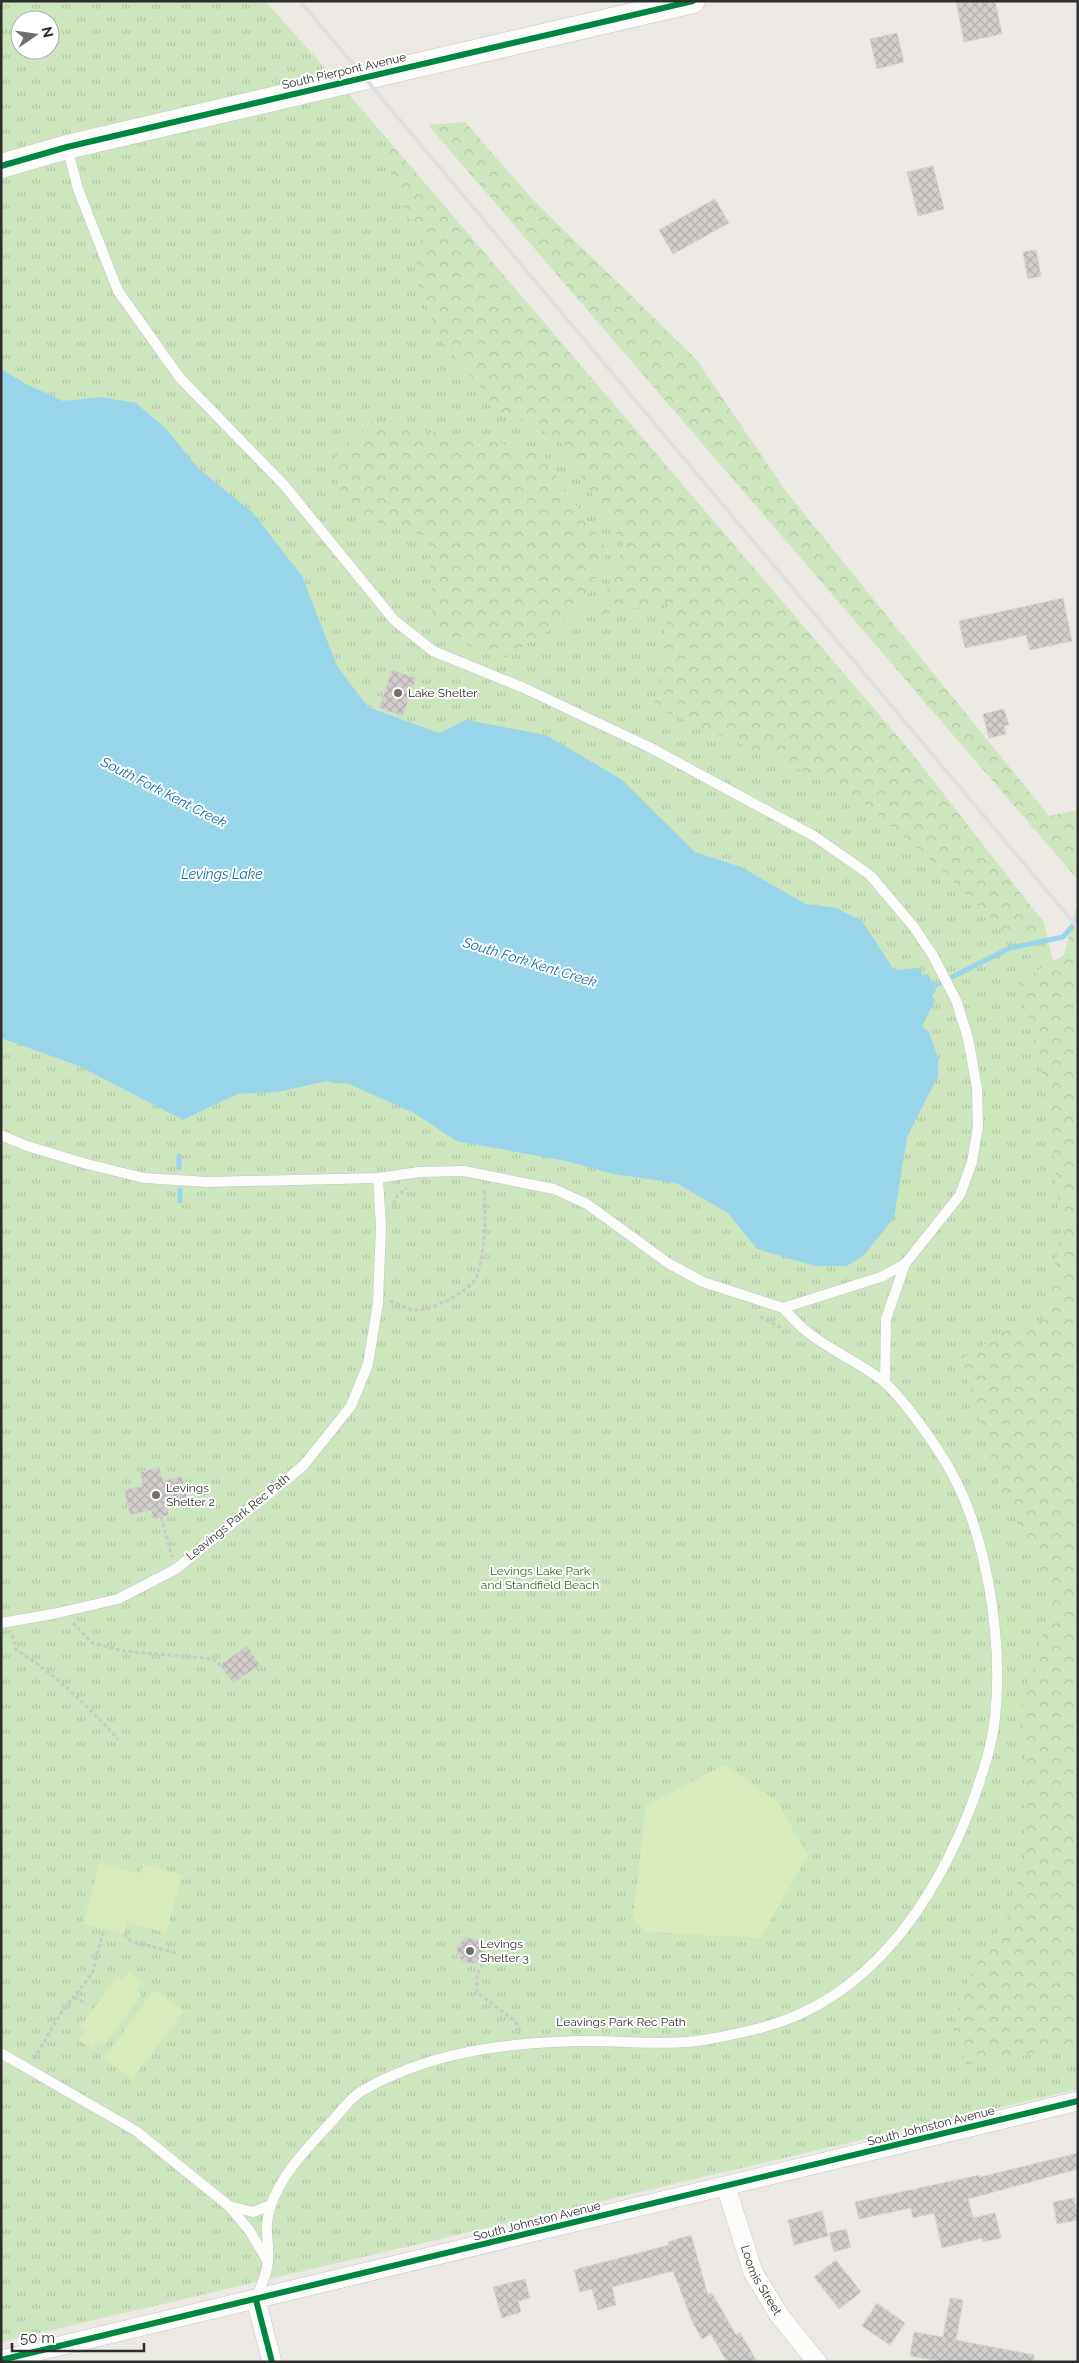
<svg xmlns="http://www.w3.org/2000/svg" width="1079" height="2363" viewBox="0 0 1079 2363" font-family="Raleway,sans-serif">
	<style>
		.grass { fill: url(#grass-tufts); fill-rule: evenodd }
		.forest { fill: url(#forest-crowns) }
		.pitch { fill: #d9eabb }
		.water { fill: #99d6ec }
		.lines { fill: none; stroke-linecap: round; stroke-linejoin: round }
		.stream { stroke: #99d6ec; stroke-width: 5 }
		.building { fill: url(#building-cross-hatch); stroke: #d7d4d0 }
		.service-casing { stroke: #c5c4c5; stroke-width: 11 }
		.minor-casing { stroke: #c5c4c5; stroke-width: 20 }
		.tertiary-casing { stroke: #c5c4c5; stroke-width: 25 }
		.path { stroke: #c9c9c8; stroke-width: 3; stroke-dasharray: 4 2.5; stroke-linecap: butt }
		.service { stroke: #fcfcfb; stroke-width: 10 }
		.minor { stroke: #fcfcfb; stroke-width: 19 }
		.tertiary { stroke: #fcfcfb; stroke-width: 24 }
		.rail { stroke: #dfdfe1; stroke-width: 4 }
		.cycleway-casing { stroke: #fff; stroke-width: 9 }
		.cycleway { stroke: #00873e; stroke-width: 6 }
		.poi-dot { fill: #706f6e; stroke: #fff; stroke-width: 2 }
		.labels { text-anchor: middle; stroke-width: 4; stroke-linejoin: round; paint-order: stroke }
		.street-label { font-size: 12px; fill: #2e2e2e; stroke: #fff }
		.poi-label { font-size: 12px; fill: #2e2e2e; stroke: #fff; text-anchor: start }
		.park-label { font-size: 12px; fill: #2c6e1b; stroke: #fff }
		.water-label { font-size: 14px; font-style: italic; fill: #0d6fa3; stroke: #fff }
	</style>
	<defs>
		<pattern id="grass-tufts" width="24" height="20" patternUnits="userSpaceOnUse" patternTransform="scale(1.25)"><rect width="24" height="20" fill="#cee6be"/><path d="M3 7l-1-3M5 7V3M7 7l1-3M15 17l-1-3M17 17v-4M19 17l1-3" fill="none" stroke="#b1c6a4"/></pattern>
		<pattern id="forest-crowns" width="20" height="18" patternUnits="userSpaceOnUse" patternTransform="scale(1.25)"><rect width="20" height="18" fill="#cee6be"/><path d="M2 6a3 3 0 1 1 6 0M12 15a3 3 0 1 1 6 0" fill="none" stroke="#b1c6a4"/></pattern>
		<pattern id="building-cross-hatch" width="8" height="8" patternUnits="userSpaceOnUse" patternTransform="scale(1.25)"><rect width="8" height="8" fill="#d1cecb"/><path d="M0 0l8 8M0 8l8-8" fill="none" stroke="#b4b1af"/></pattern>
	</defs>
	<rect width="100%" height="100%" fill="#ece8e4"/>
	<path class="grass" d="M 1,1 L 265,1 L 359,106 L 910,751 L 1044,923 L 1078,1067 L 1078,2089 L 1,2342 ZM 20,20 L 50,20 L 50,50 L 20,50 Z"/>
	<path class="forest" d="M 465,122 L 533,200 L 696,359 L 785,490 L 1049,816 L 1078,810 L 1078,880 L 428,125 Z
		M 387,139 L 910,751 L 1044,923 L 1037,933 L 1007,935 L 936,864 L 849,791 L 654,707 L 669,602 L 596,616 L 624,546 L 558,438 L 499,411 L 438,336 L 414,274 L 421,237 L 393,190 Z
		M 373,422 L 539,450 L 608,552 L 580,610 L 505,658 L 433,631 L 429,537 L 350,515 L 330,462 Z
		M 1078,899 L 1078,2046 L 966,2065 L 952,2026 L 972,1972 L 1007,1917 L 1024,1860 L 1026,1755 L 1018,1718 L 1054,1598 L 999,1486 L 962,1359 L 1002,1332 L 1044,1320 L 1061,1232 L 1047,1092 L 1019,982 L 1064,955 Z"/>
	<path class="pitch" d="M 724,1765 L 776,1800 L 808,1855 L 760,1938 L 646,1932 L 633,1917 L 646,1806 Z
		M 100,1863 L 140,1874 L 143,1864 L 182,1875 L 166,1933 L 127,1922 L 124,1934 L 83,1923 Z
		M 129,1972 L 142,1982 L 136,1990 L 142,1994 L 104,2045 L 98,2041 L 92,2049 L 79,2040 L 85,2031 L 80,2027 L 118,1976 L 123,1980 Z
		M 154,1990 L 183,2011 L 132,2080 L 104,2058 Z"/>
	<path class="water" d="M 1,369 L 26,384 L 63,401 L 101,397 L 136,403 L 166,429 L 199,469 L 252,512 L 302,576 L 337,666 L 368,707 L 439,733 L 466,720 L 546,735 L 621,779 L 695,852 L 741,867 L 806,904 L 836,908 L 862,921 L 894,970 L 920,968 L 922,975 L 928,974 L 936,991 L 932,995 L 935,1001 L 922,1026 L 929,1032 L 938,1058 L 938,1076 L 907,1137 L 894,1218 L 864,1255 L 847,1266 L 815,1266 L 757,1249 L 728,1213 L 676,1183 L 613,1174 L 566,1161 L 456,1141 L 414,1113 L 349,1084 L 326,1081 L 278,1092 L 237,1094 L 183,1120 L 79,1066 L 1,1038 Z"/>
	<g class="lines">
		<path class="stream" d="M 928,989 L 1010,948 L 1063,937 L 1078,920
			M 179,1156 L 179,1168
			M 180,1190 L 180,1201"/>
	</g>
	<path class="building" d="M 956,1 L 995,1 L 1002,34 L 964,42 Z
		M 897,33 L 904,62 L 877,69 L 870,39 Z
		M 933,166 L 944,209 L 918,216 L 907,172 Z
		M 715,199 L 729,223 L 673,254 L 659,230 Z
		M 1036,250 L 1041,276 L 1028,279 L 1023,252 Z
		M 1063,598 L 1072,641 L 1030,650 L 1026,635 L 965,648 L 959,621 Z
		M 392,670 L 416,678 L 403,716 L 379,708 Z
		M 1004,709 L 1009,725 L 1004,726 L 1006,734 L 989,738 L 983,714 Z
		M 159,1467 L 163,1481 L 182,1476 L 188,1501 L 167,1506 L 169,1515 L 153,1519 L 151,1510 L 130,1515 L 124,1490 L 143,1486 L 140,1472 Z
		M 247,1646 L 260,1665 L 233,1683 L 220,1665 Z
		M 464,1937 L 478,1940 L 484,1952 L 476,1964 L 462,1962 L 456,1949 Z
		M 1078,2153 L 1078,2169 L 968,2199 L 973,2218 L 995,2213 L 1001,2238 L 983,2242 L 982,2238 L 942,2248 L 934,2213 L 913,2218 L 911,2208 L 859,2219 L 855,2202 L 980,2175 L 980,2177 Z
		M 1074,2198 L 1078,2220 L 1057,2224 L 1053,2202 Z
		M 822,2211 L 828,2236 L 794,2245 L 788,2220 Z
		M 846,2229 L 851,2247 L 834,2252 L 829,2233 Z
		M 691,2235 L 708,2295 L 712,2293 L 736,2335 L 740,2332 L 757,2362 L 727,2362 L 711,2334 L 702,2339 L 693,2323 L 673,2271 L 612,2287 L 616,2305 L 598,2310 L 592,2289 L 580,2292 L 574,2270 L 669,2245 L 668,2242 Z
		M 836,2260 L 861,2292 L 839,2309 L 814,2277 Z
		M 525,2279 L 530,2298 L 518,2301 L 521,2312 L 502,2318 L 493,2287 Z
		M 950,2298 L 963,2300 L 956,2340 L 1034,2355 L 1034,2362 L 946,2362 L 910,2356 L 914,2332 L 943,2337 Z
		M 877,2303 L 905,2323 L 890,2345 L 862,2326 Z"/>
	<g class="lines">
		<defs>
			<path id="service" d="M 67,147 L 78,189 L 118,291 L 180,378 L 284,485 L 394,620 L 433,651 L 524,688 L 649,747 L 814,836 L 870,875 L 913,926 L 932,954 L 956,1000 L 968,1038 L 977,1088 L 978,1127 L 972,1162 L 960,1195 L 905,1264 L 886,1319 L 885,1383
				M 1,1135 L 27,1146 L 87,1164 L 144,1178 L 208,1182 L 378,1178 L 419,1172 L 464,1171 L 554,1189 L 587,1204 L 668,1263 L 703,1282 L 783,1308 L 881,1277 L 905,1264
				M 1,1623 L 53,1614 L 118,1599 L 176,1569 L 303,1466 L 351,1406 L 368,1364 L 378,1303 L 381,1227 L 378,1178
				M 1,2053 L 136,2131 L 229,2206 L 249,2230 L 267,2260
				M 229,2206 L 253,2212 L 271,2205
				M 256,2300 C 260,2288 267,2274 268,2262 C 270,2242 263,2231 270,2208 C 281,2174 309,2146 333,2120 C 341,2111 350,2099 360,2092 C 426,2053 502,2043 578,2041 C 614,2040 651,2045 687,2042 C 712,2040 740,2033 764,2027 C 871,1998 936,1900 973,1801 C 982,1775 992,1746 995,1718 C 1003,1642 988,1536 949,1468 C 936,1445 903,1398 883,1381 C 859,1362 829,1350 805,1330 C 797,1324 790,1315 783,1308"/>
			<g id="minor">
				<path id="s1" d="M 726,2187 L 753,2272 L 779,2315 L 817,2362"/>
				<path d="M 256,2300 L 272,2362"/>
				<path d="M 1,2360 L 1078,2101"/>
			</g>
			<path id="tertiary" d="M 1,166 L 67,147 L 693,1"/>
		</defs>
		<use href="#service" class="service-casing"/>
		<use href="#minor" class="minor-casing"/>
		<use href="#tertiary" class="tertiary-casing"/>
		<path class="path" d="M 393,1204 L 398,1195 L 407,1188
			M 390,1301 C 398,1304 407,1309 415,1310 C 430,1312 472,1290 477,1276 C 486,1250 486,1214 484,1188
			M 760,1317 L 782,1328
			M 161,1517 L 172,1557
			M 73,1623 L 91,1642 L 122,1651 L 213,1659 L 220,1665
			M 12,1635 L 16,1650 C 55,1673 87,1706 118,1739
			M 124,1934 L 131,1941 L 176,1953
			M 484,1952 L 486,1957 L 477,1975 L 477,1992 L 515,2021 L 521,2032
			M 74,1997 L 86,2004
			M 34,2059 L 61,2013 L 92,1974 L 104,1929"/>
		<use href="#service" class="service"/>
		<use href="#minor" class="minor"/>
		<use href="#tertiary" class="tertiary"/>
		<path class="rail" d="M 300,1 L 1078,928"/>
		<defs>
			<path id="cycleway" d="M 1,166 L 67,147 L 693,1
				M 256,2300 L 272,2362
				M 1,2360 L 1078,2101"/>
		</defs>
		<use href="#cycleway" class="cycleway-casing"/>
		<use href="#cycleway" class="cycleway"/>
	</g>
	<g class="poi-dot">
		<circle cx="398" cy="693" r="5"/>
		<circle cx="156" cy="1495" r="5"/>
		<circle cx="470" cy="1951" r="5"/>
	</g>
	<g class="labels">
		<g class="street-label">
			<text transform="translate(344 71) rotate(-13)" y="4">South Pierpont Avenue</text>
			<text transform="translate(238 1517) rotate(-39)" y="4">Leavings Park Rec Path</text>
			<text x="621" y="2026">Leavings Park Rec Path</text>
			<text transform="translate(931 2126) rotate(-14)" y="4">South Johnston Avenue</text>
			<text transform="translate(537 2221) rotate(-14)" y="4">South Johnston Avenue</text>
			<text dy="4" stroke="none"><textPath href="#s1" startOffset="100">Loomis Street</textPath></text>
		</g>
		<g class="poi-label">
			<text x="408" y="697">Lake Shelter</text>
			<text x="166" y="1492">Levings<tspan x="166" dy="14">Shelter 2</tspan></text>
			<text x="480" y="1948">Levings<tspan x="480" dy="14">Shelter 3</tspan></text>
		</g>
		<g class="park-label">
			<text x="540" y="1575">Levings Lake Park<tspan x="540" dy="14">and Standfield Beach</tspan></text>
		</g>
		<g class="water-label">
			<text transform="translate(164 792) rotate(27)" y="5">South Fork Kent Creek</text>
			<text x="222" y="879">Levings Lake</text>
			<text transform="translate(530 962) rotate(17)" y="5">South Fork Kent Creek</text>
		</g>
	</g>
	<rect width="1079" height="2363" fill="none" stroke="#2e2e2e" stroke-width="5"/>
	<g transform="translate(35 35) rotate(77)"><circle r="24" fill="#ffffff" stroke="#ababab"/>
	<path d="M0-4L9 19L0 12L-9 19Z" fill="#706f6e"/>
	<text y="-8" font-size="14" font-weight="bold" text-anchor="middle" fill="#2e2e2e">N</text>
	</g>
	<path d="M12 2343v8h132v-8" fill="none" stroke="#2e2e2e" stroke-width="2.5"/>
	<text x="20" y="2343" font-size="15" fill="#2e2e2e" stroke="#ffffff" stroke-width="4" paint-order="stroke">50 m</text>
</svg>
